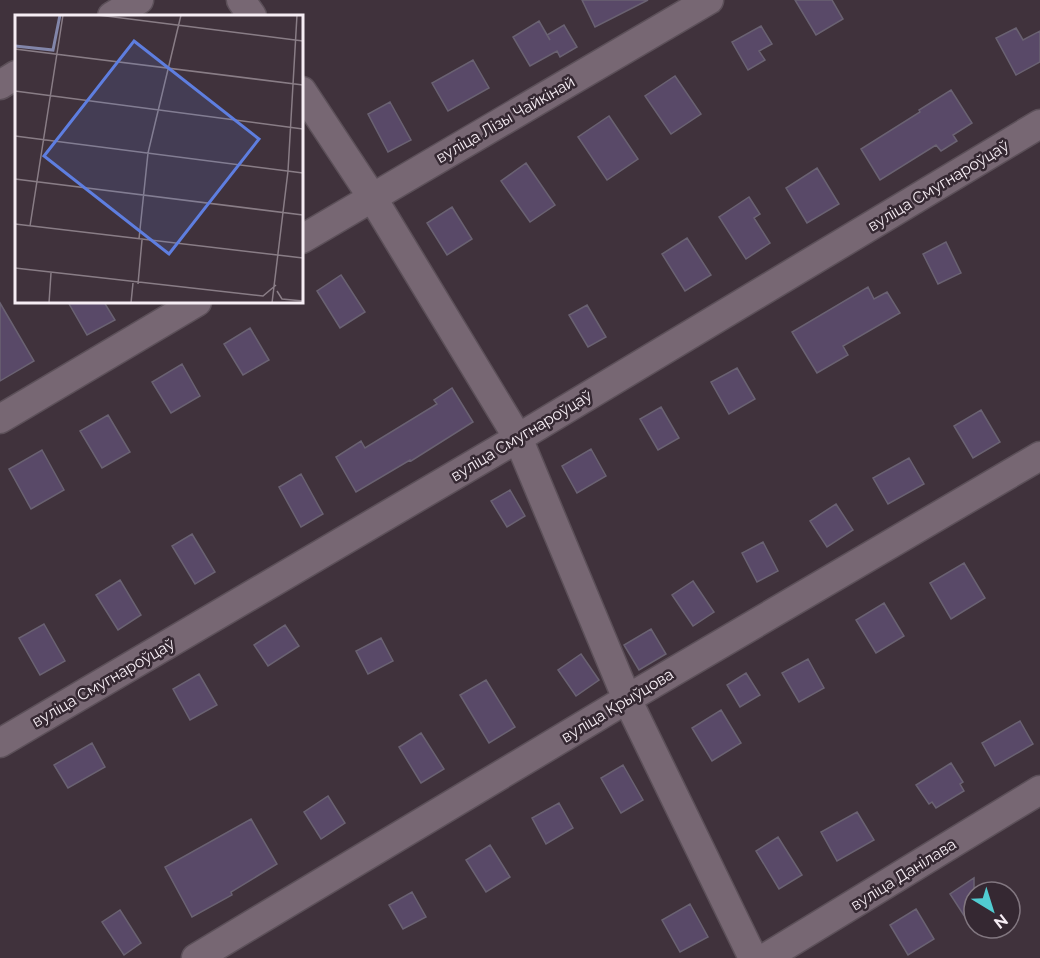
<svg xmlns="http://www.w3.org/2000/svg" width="1040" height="958" viewBox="0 0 1040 958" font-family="Raleway,sans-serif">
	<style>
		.building { fill: #594968; stroke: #6a6272; stroke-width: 1.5 }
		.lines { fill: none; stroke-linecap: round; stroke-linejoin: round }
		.minor-casing { stroke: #5c5059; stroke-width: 31 }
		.minor { stroke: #776773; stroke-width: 28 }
		.labels { text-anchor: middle; stroke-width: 5; stroke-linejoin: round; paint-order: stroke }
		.street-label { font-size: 16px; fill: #f6edf4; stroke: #352832 }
		.inset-river { fill: none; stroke: #8286aa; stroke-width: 3 }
		.inset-road { fill: none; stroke: #897d86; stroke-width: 1.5 }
		.view { fill: #5e7ee0; fill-opacity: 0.15; stroke: #5e7ee0; stroke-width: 3 }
		.inset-edge { fill: none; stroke: #f6edf4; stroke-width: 3 }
	</style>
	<rect width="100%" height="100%" fill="#40323c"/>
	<path class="building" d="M 582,0 L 648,0 L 595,27 Z
		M 795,0 L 832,0 L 843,19 L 816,35 Z
		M 539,21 L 550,40 L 547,35 L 564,25 L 577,47 L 560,57 L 557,51 L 530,66 L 513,37 Z
		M 761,26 L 772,44 L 759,51 L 765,60 L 748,70 L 732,42 Z
		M 1016,28 L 1023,40 L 1040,31 L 1040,62 L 1016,75 L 996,38 Z
		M 473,60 L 489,88 L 448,111 L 432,83 Z
		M 675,76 L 701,114 L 671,134 L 645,96 Z
		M 951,90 L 972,123 L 953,135 L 957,141 L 941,151 L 936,145 L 880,180 L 861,149 L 920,112 L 919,110 Z
		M 390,102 L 411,140 L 388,152 L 368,114 Z
		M 609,116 L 638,159 L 607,180 L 578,137 Z
		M 526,163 L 555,205 L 530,222 L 501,181 Z
		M 817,168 L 839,204 L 807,223 L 786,188 Z
		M 749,197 L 760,214 L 754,218 L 770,243 L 746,259 L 719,217 Z
		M 452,207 L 472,239 L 447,255 L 427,223 Z
		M 687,238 L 711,275 L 685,291 L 662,254 Z
		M 946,242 L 961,273 L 938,284 L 923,254 Z
		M 341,275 L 365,312 L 340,328 L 317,291 Z
		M 868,287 L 874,299 L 887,292 L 900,313 L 843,346 L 848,355 L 817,373 L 792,332 Z
		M 68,302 L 104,302 L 115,320 L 87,335 Z
		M 0,303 L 34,361 L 0,381 Z
		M 587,305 L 606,337 L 588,347 L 569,315 Z
		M 250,328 L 269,360 L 243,375 L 224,344 Z
		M 182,364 L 200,396 L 171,413 L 152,382 Z
		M 737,368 L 755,399 L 729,414 L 711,382 Z
		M 452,388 L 473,422 L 411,461 L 410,460 L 356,492 L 336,457 L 361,441 L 365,448 L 437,404 L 434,400 Z
		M 661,407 L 679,438 L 658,450 L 640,419 Z
		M 981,410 L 1000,442 L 973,458 L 954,426 Z
		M 108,415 L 130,452 L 102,468 L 80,431 Z
		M 591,449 L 606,476 L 577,493 L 562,466 Z
		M 42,450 L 64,490 L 31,509 L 9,469 Z
		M 909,458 L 924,484 L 888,504 L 873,478 Z
		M 301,474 L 323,514 L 301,527 L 279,487 Z
		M 510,490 L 525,516 L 507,527 L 491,501 Z
		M 836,504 L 853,530 L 827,547 L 810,521 Z
		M 192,534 L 215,572 L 195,584 L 172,546 Z
		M 763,542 L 778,571 L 757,582 L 742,553 Z
		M 964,563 L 985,598 L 951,619 L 930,583 Z
		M 120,580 L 141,615 L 118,630 L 96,595 Z
		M 693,581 L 714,612 L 693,626 L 672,595 Z
		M 884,603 L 904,636 L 876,653 L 856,620 Z
		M 44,624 L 65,661 L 40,675 L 19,638 Z
		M 285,625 L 299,646 L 268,666 L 254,645 Z
		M 651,629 L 666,654 L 639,670 L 624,645 Z
		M 381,638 L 393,661 L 368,674 L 356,651 Z
		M 581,654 L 599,680 L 576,696 L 558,670 Z
		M 808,659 L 824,688 L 799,702 L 782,673 Z
		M 746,673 L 760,695 L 740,707 L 727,685 Z
		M 199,674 L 217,705 L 190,720 L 173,689 Z
		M 486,680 L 515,727 L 489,743 L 460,695 Z
		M 721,710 L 741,743 L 712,761 L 692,728 Z
		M 1020,721 L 1033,744 L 995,766 L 982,743 Z
		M 421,733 L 444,769 L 421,783 L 399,747 Z
		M 92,743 L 105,767 L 68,788 L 54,765 Z
		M 951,763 L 963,782 L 960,784 L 964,791 L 936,808 L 932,802 L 929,804 L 916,785 Z
		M 623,765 L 643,800 L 621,813 L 601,778 Z
		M 328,796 L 345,823 L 321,839 L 304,812 Z
		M 559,803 L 573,828 L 546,844 L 532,818 Z
		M 857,812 L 874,840 L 837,861 L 821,832 Z
		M 251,819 L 277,864 L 231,892 L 232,895 L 192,917 L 165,867 Z
		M 778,837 L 802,875 L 779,889 L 756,851 Z
		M 490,845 L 510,877 L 486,892 L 466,860 Z
		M 974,878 L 974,931 L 950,894 Z
		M 412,892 L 426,917 L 403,929 L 389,905 Z
		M 690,904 L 708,937 L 680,952 L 662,920 Z
		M 916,909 L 934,939 L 908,955 L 890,925 Z
		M 120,910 L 141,943 L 124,955 L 102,922 Z"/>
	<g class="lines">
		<defs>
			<path id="minor" d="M 241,0 L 252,16
				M 112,16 L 139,0
				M 0,85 L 16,75
				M 302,91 L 372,197 L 518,438 L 627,699 L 753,958
				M 302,239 L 709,0
				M 0,419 L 197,302
				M 0,743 L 518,438 L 1040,124
				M 196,958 L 627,699 L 1040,456
				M 765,958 L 1040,790"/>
		</defs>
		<use href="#minor" class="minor-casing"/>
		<use href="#minor" class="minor"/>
	</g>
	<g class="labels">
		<g class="street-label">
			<text transform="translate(505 119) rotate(-30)" y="6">вуліца Лізы Чайкінай</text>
			<text transform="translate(938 185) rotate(-31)" y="6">вуліца Смугнароўцаў</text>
			<text transform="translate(521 435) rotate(-31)" y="6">вуліца Смугнароўцаў</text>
			<text transform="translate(103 682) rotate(-30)" y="6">вуліца Смугнароўцаў</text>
			<text transform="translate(617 705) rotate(-31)" y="6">вуліца Крыўцова</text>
			<text transform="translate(903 874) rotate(-32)" y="6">вуліца Данілава</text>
		</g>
	</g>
	<g transform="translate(15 15)">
		<rect width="288" height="288" fill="#40323c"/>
		<path class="inset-river" d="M 0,31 L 38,35 L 45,0"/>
		<path class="inset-road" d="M 83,0 L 288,26M 0,34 L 288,70M 0,76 L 288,114M 0,121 L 288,158M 0,164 L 288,200M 0,209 L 288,243M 15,211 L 48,0M 124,224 L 133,138 L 166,0M 0,253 L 248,281 L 261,270M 123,269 L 127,225M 262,276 L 267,284 L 288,286M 34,288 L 36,258M 116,288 L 118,268M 257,288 L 273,156 L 282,0"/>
		<path class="view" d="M 119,26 L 244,124 L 154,239 L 29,141 Z"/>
		<rect width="288" height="288" class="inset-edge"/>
	</g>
	<g transform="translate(992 910) rotate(142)"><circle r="28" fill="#352832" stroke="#827780" stroke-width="1.5"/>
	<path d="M0-4.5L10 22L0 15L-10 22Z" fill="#51ccd1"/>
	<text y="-9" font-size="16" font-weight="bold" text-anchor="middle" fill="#f6edf4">N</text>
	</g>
</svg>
